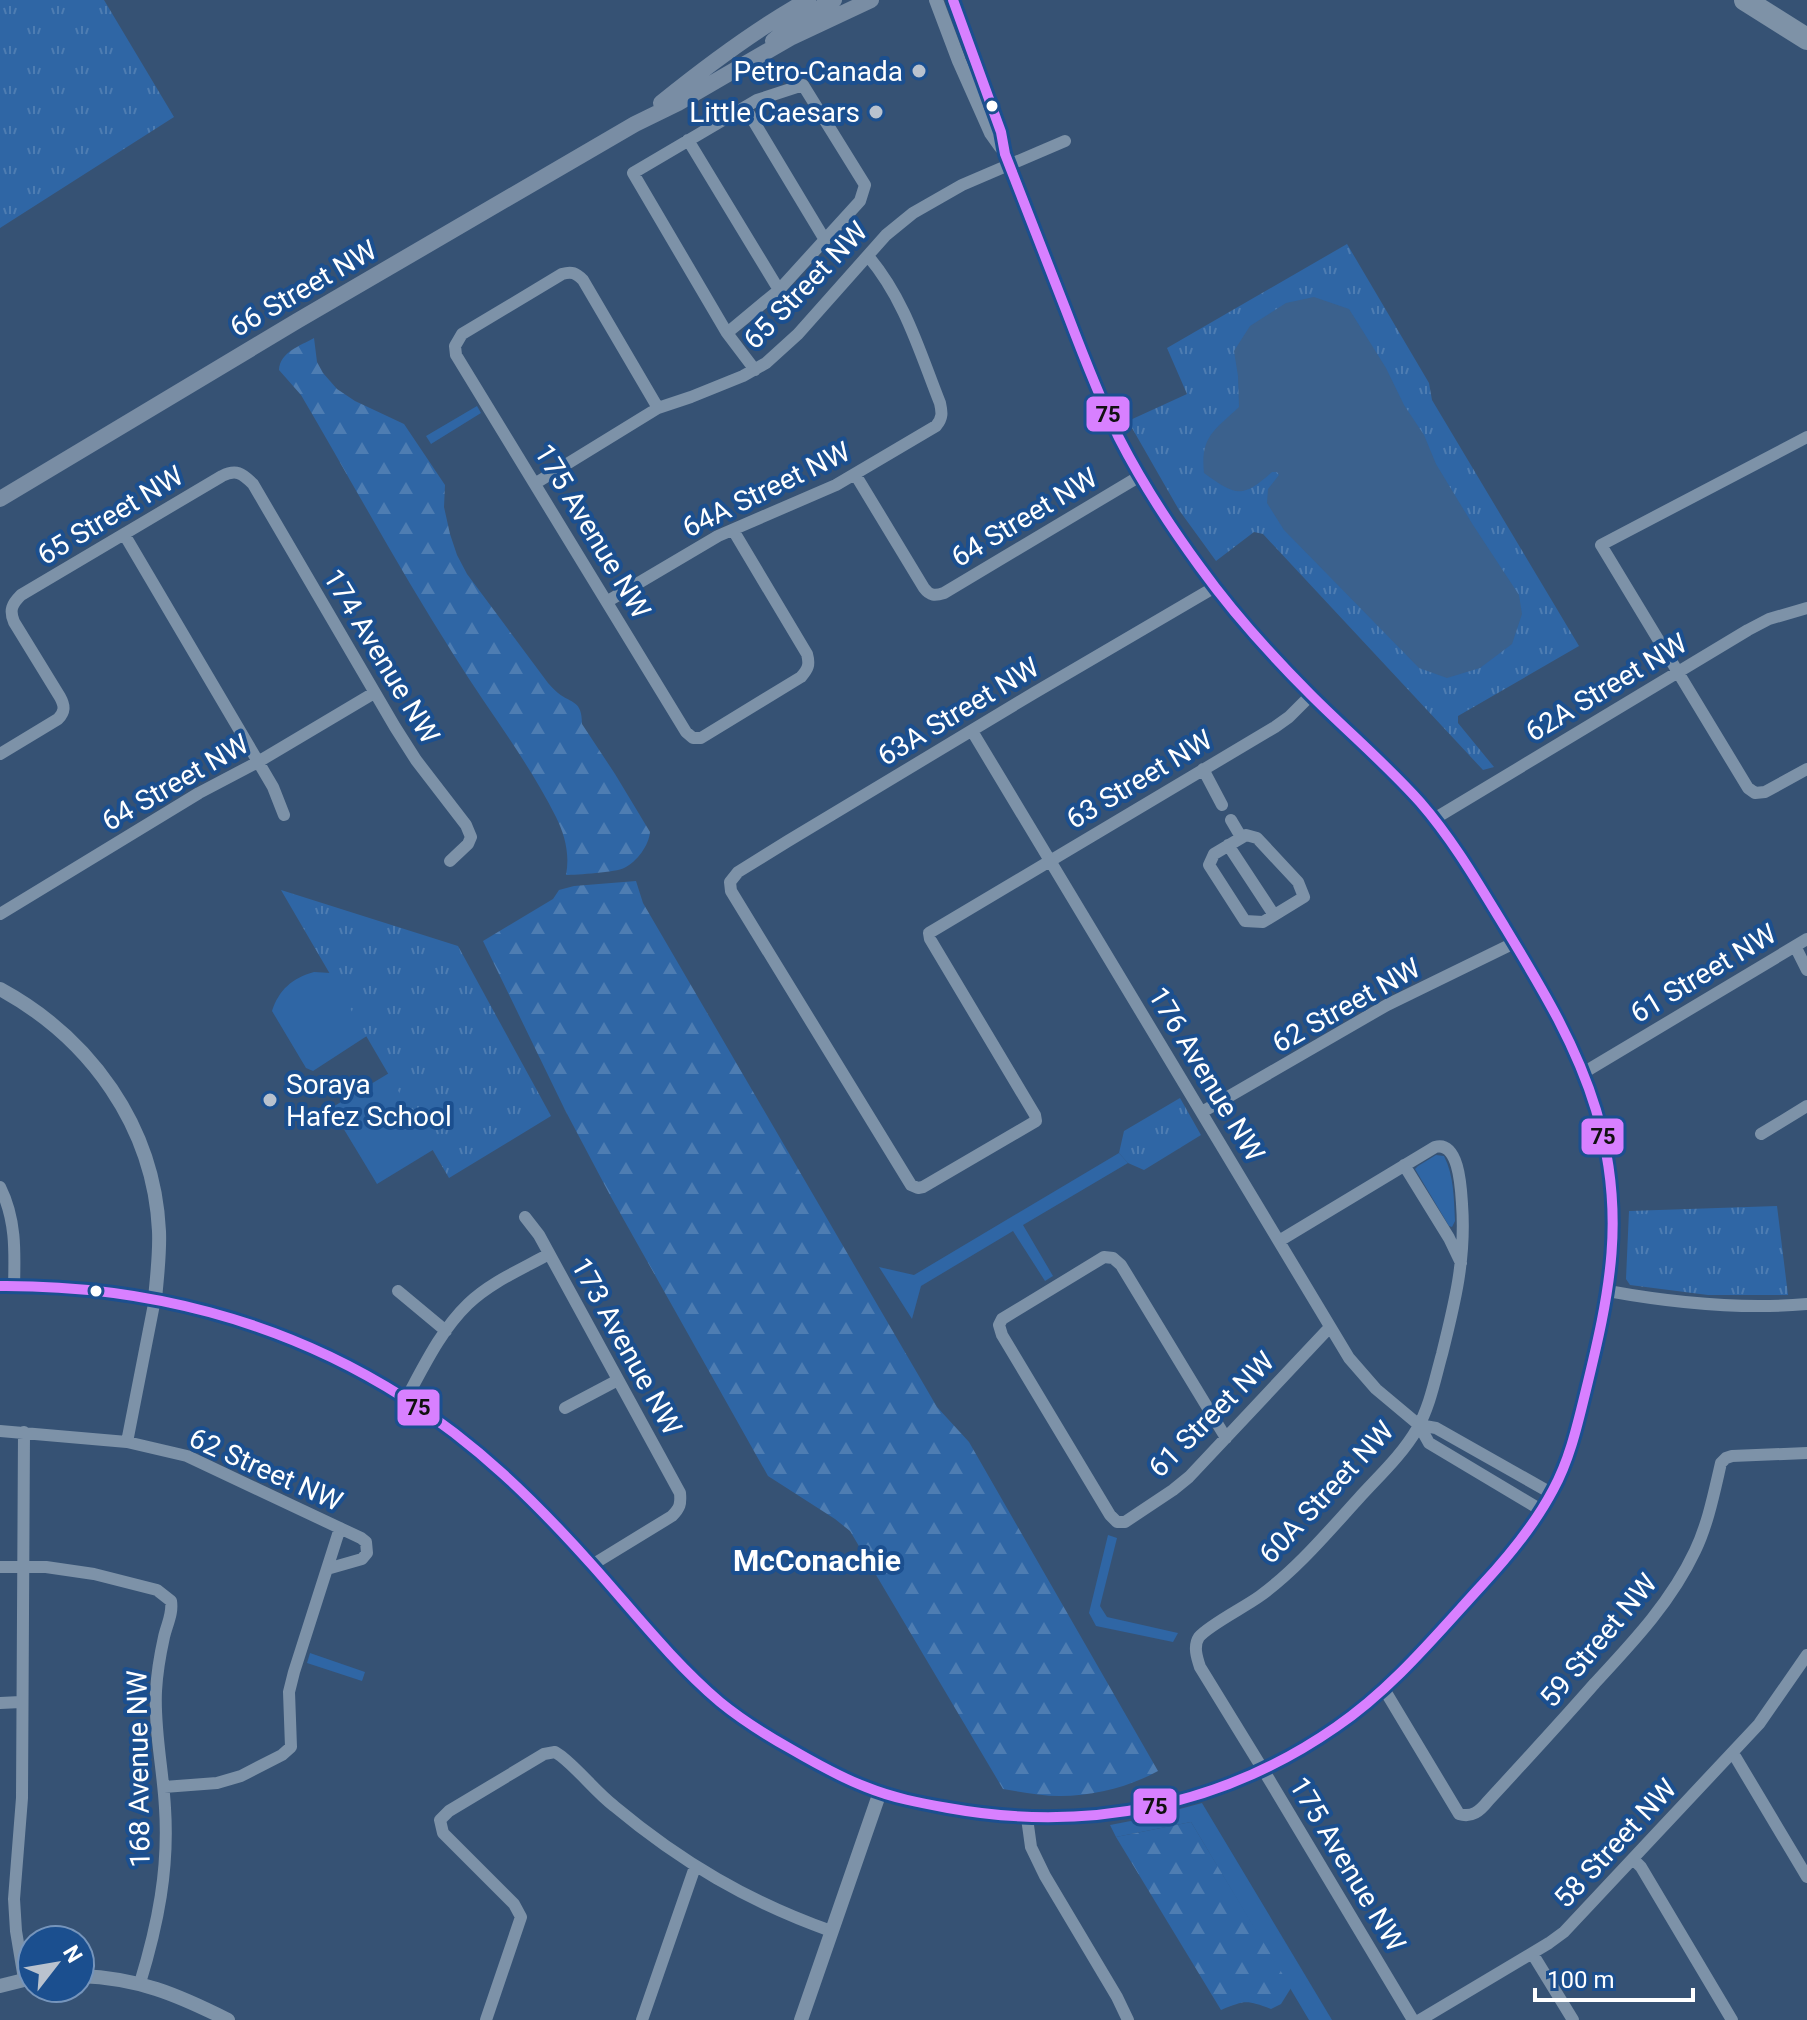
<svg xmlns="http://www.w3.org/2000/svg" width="1807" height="2020" viewBox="0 0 1807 2020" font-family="Roboto,sans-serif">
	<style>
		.grass { fill: #2f66a5 }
		.forest { fill: url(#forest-firs) }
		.park { fill: url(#park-tufts) }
		.water { fill: #3b618d }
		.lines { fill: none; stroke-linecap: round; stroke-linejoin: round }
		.minor { stroke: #7d92a8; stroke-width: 12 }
		.tertiary { stroke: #7d92a8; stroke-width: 14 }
		.secondary { stroke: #798da4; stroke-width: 16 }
		.motorway { stroke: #7e92a7; stroke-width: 22 }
		.bus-1-casing { stroke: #1b4f8f; stroke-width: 16 }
		.bus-1 { stroke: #d880ff; stroke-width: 10 }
		.poi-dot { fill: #b9c2ce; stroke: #1b4f8f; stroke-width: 3 }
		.bus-dot { fill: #fff; stroke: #1b4f8f; stroke-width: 3 }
		.labels { text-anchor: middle; stroke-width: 8; stroke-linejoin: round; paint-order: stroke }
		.poi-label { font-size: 28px; fill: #fff; stroke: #1b4f8f; text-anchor: end }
		.street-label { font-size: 28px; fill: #fff; stroke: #1b4f8f }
		.neighbourhood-label { font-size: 30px; font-weight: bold; fill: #fff; stroke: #1b4f8f }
		.line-badge { stroke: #1b4f8f; stroke-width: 3 }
		.pale-badge-label { font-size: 22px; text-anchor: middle; font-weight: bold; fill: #111 }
	</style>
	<defs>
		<pattern id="forest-firs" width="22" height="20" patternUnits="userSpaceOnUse" patternTransform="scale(2)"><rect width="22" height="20" fill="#2f66a5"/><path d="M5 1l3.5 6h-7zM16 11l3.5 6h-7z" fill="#4e7db2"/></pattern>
		<pattern id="park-tufts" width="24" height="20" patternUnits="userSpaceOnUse" patternTransform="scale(2)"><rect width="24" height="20" fill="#2f66a5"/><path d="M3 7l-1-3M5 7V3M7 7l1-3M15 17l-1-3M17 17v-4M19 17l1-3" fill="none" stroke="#4e7db2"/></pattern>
	</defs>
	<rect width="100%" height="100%" fill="#365274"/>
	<path class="grass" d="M 477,406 L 481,413 L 431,444 L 426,436 Z
		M 314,972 L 331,973 L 373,1032 L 313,1071 L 306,1068 L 272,1011 C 279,990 292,978 314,972 Z
		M 469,1025 L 515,1100 L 377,1184 L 331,1108 Z
		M 1119,1153 L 1128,1163 L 1023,1225 L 1053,1276 L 1045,1281 L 1013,1231 L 921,1286 L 912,1319 L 879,1267 L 914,1275 Z
		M 1436,1155 L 1444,1156 C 1454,1175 1454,1200 1455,1221 L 1452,1227 L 1449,1226 L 1415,1169 L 1418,1166 Z
		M 1108,1535 L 1117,1538 L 1100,1606 L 1107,1617 L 1178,1633 L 1173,1642 L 1096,1626 L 1089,1613 Z
		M 310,1653 L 365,1672 L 362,1681 L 307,1663 Z
		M 1202,1803 L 1332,2020 L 1309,2020 L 1191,1822 L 1116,1837 L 1110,1825 L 1146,1818 Z"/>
	<path class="forest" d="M 314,338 L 317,362 L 323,373 L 337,389 L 355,401 L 404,424 L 445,485 L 444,507 L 450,534 L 457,555 L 467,574 L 548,683 C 551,686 554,690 558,693 C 572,704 582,700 582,724 L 615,774 L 650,832 C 649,845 637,862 624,868 C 617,872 576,875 566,875 C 570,855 565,835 556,817 C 528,761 488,710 455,657 C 401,572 352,482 301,395 L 279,370 C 280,352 300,346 314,338 Z
		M 636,881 L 643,903 L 937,1407 L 969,1442 L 1158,1771 C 1129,1787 1094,1796 1060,1796 C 1041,1796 1022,1792 1003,1789 L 850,1531 L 835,1519 L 768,1476 L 611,1197 L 565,1110 L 483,941 L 553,899 L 559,890 L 574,886 Z
		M 1191,1822 L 1291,1988 L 1281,2004 L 1271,2009 C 1246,2000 1246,2000 1221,2010 L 1116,1837 Z"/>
	<path class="park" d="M 0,0 L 104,0 L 174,117 L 0,228 Z
		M 1347,244 L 1429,383 L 1432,400 L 1579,646 L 1458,716 L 1458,723 L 1494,767 L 1483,770 L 1263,534 L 1254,532 L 1216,561 L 1179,510 L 1128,421 L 1187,394 L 1167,348 Z
		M 281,890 L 458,946 L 551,1116 L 449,1178 Z
		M 1180,1098 L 1201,1135 L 1144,1170 L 1128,1163 L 1119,1153 L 1124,1131 Z
		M 1777,1206 L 1788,1295 L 1708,1295 L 1630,1285 L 1626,1279 L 1629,1211 Z"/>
	<path class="water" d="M 1314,297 L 1349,309 L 1386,368 L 1404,405 L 1424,435 L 1436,464 L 1473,525 L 1519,595 L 1522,614 L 1512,644 L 1480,668 L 1447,678 L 1419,668 L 1284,530 L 1267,503 L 1268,489 L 1279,475 L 1277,472 L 1272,472 C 1242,499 1236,496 1204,473 C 1200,436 1215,430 1239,407 L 1238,376 L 1234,351 L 1250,326 L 1286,303 Z"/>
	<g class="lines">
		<path class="minor" d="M 745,107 L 825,240
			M 688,140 L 779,290
			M 727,333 L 779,290 L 860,201 L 865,185 L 803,85 L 757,100 L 633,173 L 727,333 L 755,370
			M 658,408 L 583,280 C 576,273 572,271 562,274 L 462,334 L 455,346 L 456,355 L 686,732 L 693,738 L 701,738 L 801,677 C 808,669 810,665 807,654 L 733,530
			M 1807,437 L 1601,545 L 1748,788 L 1755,793 L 1765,792 L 1807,769
			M 855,474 L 924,588 C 930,596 935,596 944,593 L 1140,476
			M 536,483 L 658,408 L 691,397 L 743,376 L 766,363 L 798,334 L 886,235 L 913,213 L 962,185 L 1065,141
			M 124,534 L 273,787 L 284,815
			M 1215,587 L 1034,693 L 788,841 L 738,872 L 730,882 L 731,891 L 911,1185 L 918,1188 L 923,1187 L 1036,1121 L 1035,1115 L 930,939 L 929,933 L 1275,727 L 1289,717 L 1311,695
			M 608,601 L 718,536 L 836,485 L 936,426 C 943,418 942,412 940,403 C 919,350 905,300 868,256
			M 972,731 L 1349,1358 L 1376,1389 L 1419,1425 L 1429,1443 L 1541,1510
			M 0,754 L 58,719 C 65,712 65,706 60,697 L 14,622 C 9,610 12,604 21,595 L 222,476 C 236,469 242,473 253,484 L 395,727 L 416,760 L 466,825 L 471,837 L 468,844 L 450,861
			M 1203,769 L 1222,805
			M 1434,819 L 1748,630 L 1769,619 L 1807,608
			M 1231,820 L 1241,837
			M 1246,835 L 1257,838 L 1298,882 L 1304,897 L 1263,922 L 1245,921 L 1209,865 L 1214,854 Z
			M 1228,845 L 1274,915
			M 0,914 L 199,793 L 258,762 L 374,693
			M 1795,946 L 1807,970
			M 1583,1073 L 1807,939
			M 1202,1112 L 1387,1005 L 1514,943
			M 1761,1134 L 1807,1106
			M 1404,1165 L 1449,1238 L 1461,1263
			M 0,1187 C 16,1219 15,1251 14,1286
			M 525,1217 L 539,1235 L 680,1493 C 681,1504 680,1508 672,1516 L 592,1565
			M 1279,1241 L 1435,1147 C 1459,1140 1461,1188 1462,1204 C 1466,1258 1455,1302 1442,1354 C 1435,1379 1430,1406 1417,1429 C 1402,1455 1379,1476 1359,1498 C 1327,1533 1297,1569 1260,1596 C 1245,1607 1209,1625 1199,1637 C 1193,1646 1197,1658 1200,1667 L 1270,1781 L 1413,2020
			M 398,1291 L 446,1331
			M 1608,1291 C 1674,1303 1740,1310 1807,1304
			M 406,1399 C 424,1366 441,1330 468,1304 C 491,1282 522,1269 549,1254
			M 565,1408 L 618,1380
			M 1419,1425 L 1436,1428 L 1551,1493
			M 0,1431 L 127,1442 L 187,1456 L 361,1538 L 366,1542 L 367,1553 L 362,1559 L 327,1569
			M 24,1432 L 22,1798 L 14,1899 L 16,1931 L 24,1979
			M 1226,1438 L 1121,1265 L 1113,1258 L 1104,1257 L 1002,1319 L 999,1325 L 1002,1335 L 1110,1515 L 1117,1522 L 1125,1522 L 1173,1490 L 1189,1477 L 1330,1327
			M 127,1442 L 155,1299
			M 0,1567 L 46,1567 L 94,1574 L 157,1590 L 171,1601 C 173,1614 167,1624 164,1637 C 160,1655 157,1673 156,1691 C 154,1730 163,1769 165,1808 C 169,1869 158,1924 140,1983
			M 1384,1689 L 1459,1814 C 1472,1818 1480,1811 1488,1801 C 1524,1762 1560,1723 1595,1683 C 1633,1642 1671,1602 1695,1551 C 1708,1524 1714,1493 1721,1463 L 1726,1458 L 1732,1456 L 1807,1453
			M 0,1703 L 21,1702
			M 1731,1754 L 1736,1758 L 1807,1877
			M 164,1787 L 217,1783 L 241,1776 L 282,1755 L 291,1747 L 289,1692 L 294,1672 L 340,1528
			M 1027,1818 L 1031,1847 L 1045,1876 L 1117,1997 L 1128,2020
			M 1633,1859 L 1641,1867 L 1732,2020
			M 1532,1953 L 1573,2020
			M 486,2020 L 521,1917 L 514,1904 L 443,1833 L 440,1820 L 449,1811 L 544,1754 L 555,1752 L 561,1756 C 580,1771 595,1791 614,1806 C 681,1862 749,1902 831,1931
			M 642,2020 L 695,1867
			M 1420,2020 L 1549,1943 L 1564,1932 L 1759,1724 L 1807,1655"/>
		<path class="tertiary" d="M 936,0 L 959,61 L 991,133 L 1001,147
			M 0,989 C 90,1038 154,1126 159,1231 C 160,1254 157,1276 155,1299
			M 0,1286 C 143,1285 282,1320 403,1397 C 477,1444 535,1501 593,1566 C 634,1612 673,1662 720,1702 C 742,1720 766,1735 791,1749 C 815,1763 840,1777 866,1787 C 893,1798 920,1803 948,1808 C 1086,1833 1221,1807 1336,1727 C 1393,1688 1436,1635 1482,1585 C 1509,1556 1534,1526 1553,1490 C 1569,1461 1577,1427 1585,1394 C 1610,1292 1627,1215 1596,1110 C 1576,1044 1541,987 1506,929 C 1479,885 1454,841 1420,802 C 1386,764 1347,731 1311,695 C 1271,655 1233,613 1200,567 C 1170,526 1142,483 1119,438 C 1099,397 1083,355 1067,313 C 1046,260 1026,207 1005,154 L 1001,132 L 953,0
			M 80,1976 C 138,1978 176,1994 228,2020
			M 0,1986 L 32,1978
			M 801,2020 L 880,1792"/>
		<path class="secondary" d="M 773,41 L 801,18 L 834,0
			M 661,103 C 708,65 756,29 808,0
			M 0,499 L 297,321 L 635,124 L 678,103 L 790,38 L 871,0"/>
		<path class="motorway" d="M 1745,0 L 1807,39"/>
		<defs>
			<path id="bus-1" d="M 0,1286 C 143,1285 282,1320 403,1397 C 477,1444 535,1501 593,1566 C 634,1612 673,1662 720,1702 C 742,1720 766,1735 791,1749 C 815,1763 840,1777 866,1787 C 893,1798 920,1803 948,1808 C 1086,1833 1221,1807 1336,1727 C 1393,1688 1436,1635 1482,1585 C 1509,1556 1534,1526 1553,1490 C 1569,1461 1577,1427 1585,1394 C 1610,1292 1627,1215 1596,1110 C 1576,1044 1541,987 1506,929 C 1479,885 1454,841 1420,802 C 1386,764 1347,731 1311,695 C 1271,655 1233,613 1200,567 C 1170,526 1142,483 1119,438 C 1099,397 1083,355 1067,313 C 1046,260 1026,207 1005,154 L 1001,132 L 953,0"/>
		</defs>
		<use href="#bus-1" class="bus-1-casing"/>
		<use href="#bus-1" class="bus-1"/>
	</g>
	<g class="poi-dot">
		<circle cx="919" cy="71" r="8"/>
		<circle cx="876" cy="112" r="8"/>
		<circle cx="270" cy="1100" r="8"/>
	</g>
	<g class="bus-dot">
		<circle cx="992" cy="106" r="7"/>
		<circle cx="96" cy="1291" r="7"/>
	</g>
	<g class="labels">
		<g class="poi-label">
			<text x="903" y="81">Petro-Canada</text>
			<text x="860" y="122">Little Caesars</text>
			<text x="286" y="1094" text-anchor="start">Soraya<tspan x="286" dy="32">Hafez School</tspan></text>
		</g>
		<g class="street-label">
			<text transform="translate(805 285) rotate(-46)" y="10">65 Street NW</text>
			<text transform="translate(303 288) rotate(-30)" y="10">66 Street NW</text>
			<text transform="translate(766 489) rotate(-26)" y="10">64A Street NW</text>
			<text transform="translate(110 515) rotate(-31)" y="10">65 Street NW</text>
			<text transform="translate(1024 517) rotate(-31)" y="10">64 Street NW</text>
			<text transform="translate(593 531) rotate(59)" y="10">175 Avenue NW</text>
			<text transform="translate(382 656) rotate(59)" y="10">174 Avenue NW</text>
			<text transform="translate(1606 687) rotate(-31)" y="10">62A Street NW</text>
			<text transform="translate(958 711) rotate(-31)" y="10">63A Street NW</text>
			<text transform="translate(1139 779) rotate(-31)" y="10">63 Street NW</text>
			<text transform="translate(175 782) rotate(-30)" y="10">64 Street NW</text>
			<text transform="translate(1703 973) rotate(-31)" y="10">61 Street NW</text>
			<text transform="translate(1346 1005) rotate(-29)" y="10">62 Street NW</text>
			<text transform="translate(1207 1074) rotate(59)" y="10">176 Avenue NW</text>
			<text transform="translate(627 1346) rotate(61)" y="10">173 Avenue NW</text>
			<text transform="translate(1211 1414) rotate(-45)" y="10">61 Street NW</text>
			<text transform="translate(266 1469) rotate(24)" y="10">62 Street NW</text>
			<text transform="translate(1326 1492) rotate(-47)" y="10">60A Street NW</text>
			<text transform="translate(1598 1640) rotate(-50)" y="10">59 Street NW</text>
			<text transform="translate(138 1769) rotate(-91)" y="10">168 Avenue NW</text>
			<text transform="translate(1615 1843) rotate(-47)" y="10">58 Street NW</text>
			<text transform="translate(1348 1864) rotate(59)" y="10">175 Avenue NW</text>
		</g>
		<g class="neighbourhood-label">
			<text x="817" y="1571">McConachie</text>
		</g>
	</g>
	<g class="line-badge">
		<rect x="1085" y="395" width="46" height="38" rx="8" fill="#d880ff"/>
		<rect x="1580" y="1117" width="45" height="39" rx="8" fill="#d880ff"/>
		<rect x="396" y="1388" width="45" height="39" rx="8" fill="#d880ff"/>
		<rect x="1132" y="1787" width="46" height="38" rx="8" fill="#d880ff"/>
	</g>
	<g class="pale-badge-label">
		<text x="1108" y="422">75</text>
		<text x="1603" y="1144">75</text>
		<text x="418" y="1415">75</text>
		<text x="1155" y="1814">75</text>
	</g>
	<g transform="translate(56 1964) rotate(59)"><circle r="38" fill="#1b4f8f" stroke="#7695bc" stroke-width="2"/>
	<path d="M0-6L14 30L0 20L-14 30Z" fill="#b9c2ce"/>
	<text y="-12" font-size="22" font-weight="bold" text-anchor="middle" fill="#ffffff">N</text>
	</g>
	<path d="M1535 1988v12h158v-12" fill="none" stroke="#ffffff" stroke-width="4"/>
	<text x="1547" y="1988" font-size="24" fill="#ffffff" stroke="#1b4f8f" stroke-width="6" paint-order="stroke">100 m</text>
</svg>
